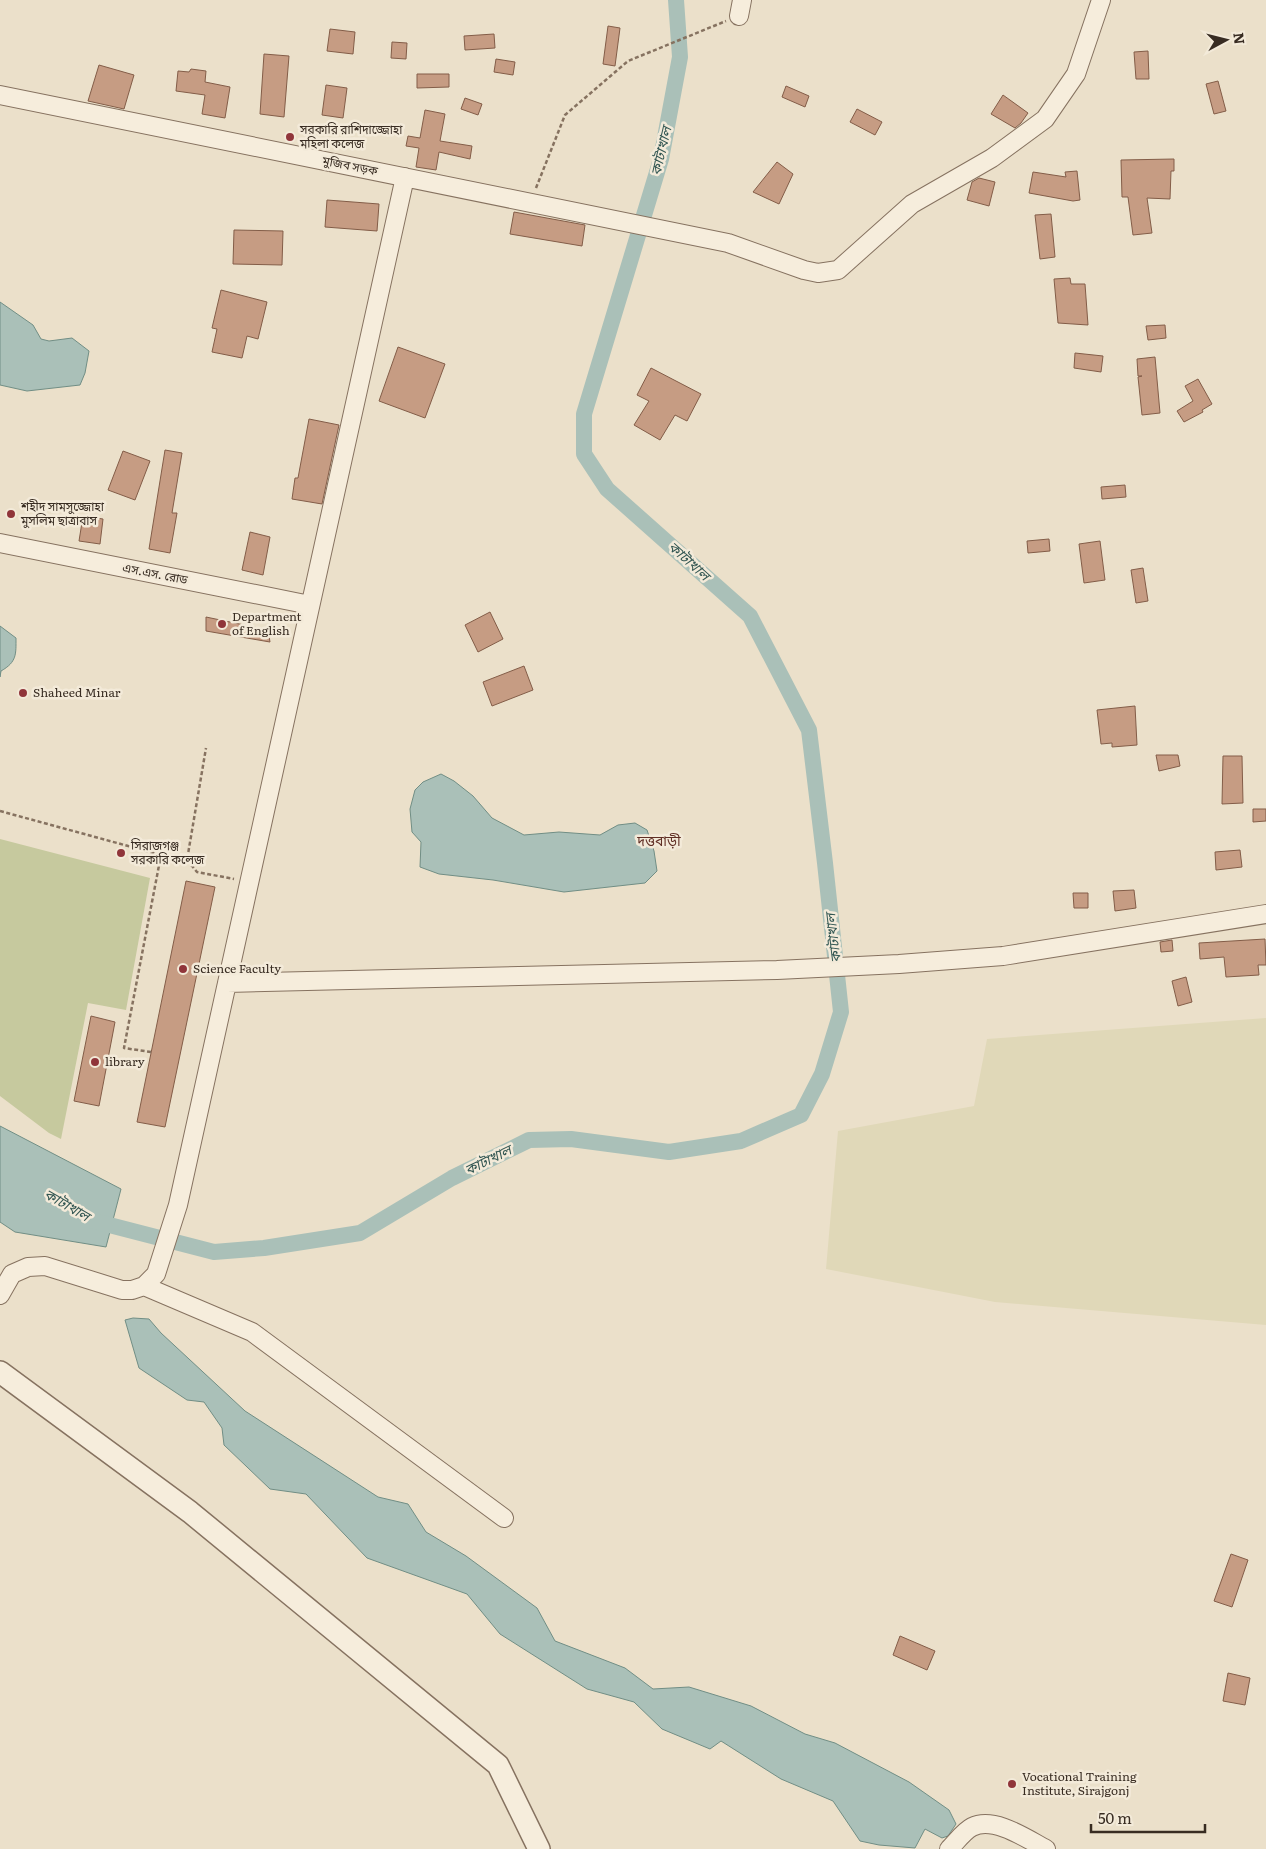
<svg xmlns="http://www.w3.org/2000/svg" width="1266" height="1849" viewBox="0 0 1266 1849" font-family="Literata,'Noto Sans Bengali',serif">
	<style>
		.farmland { fill: #e0d8b8 }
		.green { fill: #c6c99e }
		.water { fill: #aac0b8; stroke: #718e85 }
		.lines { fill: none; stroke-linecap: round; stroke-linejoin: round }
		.canal { stroke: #aac0b8; stroke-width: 16 }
		.building { fill: #c69c83; stroke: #835d48 }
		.minor-casing { stroke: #867260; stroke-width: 20 }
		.tertiary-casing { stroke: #867260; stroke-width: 24 }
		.path { stroke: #867260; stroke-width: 2.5; stroke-dasharray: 4 2.5; stroke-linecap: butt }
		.minor { stroke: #f6eddc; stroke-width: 18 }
		.tertiary { stroke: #f6eddc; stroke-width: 21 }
		.poi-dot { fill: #90353a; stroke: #f3ead9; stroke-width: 2 }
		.labels { text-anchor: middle; stroke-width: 5; stroke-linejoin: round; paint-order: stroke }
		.poi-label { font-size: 12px; fill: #382c22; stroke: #f3ead9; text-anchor: start }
		.street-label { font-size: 12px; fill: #382c22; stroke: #f3ead9 }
		.water-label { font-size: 14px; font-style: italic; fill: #325652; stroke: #f3ead9 }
		.neighbourhood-label { font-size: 14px; fill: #612f25; stroke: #f3ead9 }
	</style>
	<rect width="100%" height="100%" fill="#ebe0ca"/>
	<path class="farmland" d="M 1266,1018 L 1266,1325 L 995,1302 L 826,1269 L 838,1131 L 974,1106 L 987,1039 Z"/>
	<path class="green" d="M 0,839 L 150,878 L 126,1010 L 88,1003 L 61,1139 L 49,1133 L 0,1096 Z"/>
	<path class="water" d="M 0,302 L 33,325 L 41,339 L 49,341 L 72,338 L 89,351 L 85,373 L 80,385 L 27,391 L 0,385 Z
		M 0,626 L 16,638 C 16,654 17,662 1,671 L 0,677 Z
		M 441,774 L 454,781 L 473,796 L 492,818 L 524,835 L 559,832 L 600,835 L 618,825 L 635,823 L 647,830 L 654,851 L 657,871 L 645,883 L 564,892 L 493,880 L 439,874 L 420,867 L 421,842 L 412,832 L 410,809 L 415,790 L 423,782 Z
		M 0,1126 L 121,1189 L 106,1247 L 15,1232 L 0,1222 Z
		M 133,1318 L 149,1319 L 161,1333 L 245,1411 L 378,1497 L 408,1504 L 426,1532 L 466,1556 L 537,1608 L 555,1641 L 625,1668 L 653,1689 L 689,1687 L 751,1706 L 805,1734 L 835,1743 L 909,1782 L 949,1810 L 956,1824 L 948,1836 L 942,1838 L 925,1829 L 915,1848 L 879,1845 L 860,1841 L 833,1801 L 781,1779 L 721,1741 L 710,1749 L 662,1729 L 634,1702 L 587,1689 L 500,1634 L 467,1594 L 367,1558 L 306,1494 L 270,1489 L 224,1445 L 222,1428 L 204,1402 L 187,1400 L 139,1368 L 125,1320 Z"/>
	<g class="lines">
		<path class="canal" d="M 90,1220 L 214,1252 L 264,1248 L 360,1233 L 452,1178 L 529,1140 L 571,1139 L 669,1152 L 741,1141 L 801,1115 L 822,1074 L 841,1012 L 825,863 L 809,730 L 750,616 L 607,489 L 584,454 L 584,414 L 661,159 L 680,57 L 676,0"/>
	</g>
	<path class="building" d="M 608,26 L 620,28 L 615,66 L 603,64 Z
		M 330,29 L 355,32 L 353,54 L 327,51 Z
		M 494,34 L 495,48 L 465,50 L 464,36 Z
		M 392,42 L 407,43 L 406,59 L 391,58 Z
		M 1148,51 L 1149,79 L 1136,79 L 1134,52 Z
		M 264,54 L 289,56 L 284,117 L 260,114 Z
		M 496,59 L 515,62 L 513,75 L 494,72 Z
		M 99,65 L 134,75 L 124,109 L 88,101 Z
		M 191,69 L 206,71 L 205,82 L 230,87 L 225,118 L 202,114 L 205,95 L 176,91 L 178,71 L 189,72 Z
		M 417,74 L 449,74 L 449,87 L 417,88 Z
		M 1218,81 L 1226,111 L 1214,114 L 1206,84 Z
		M 326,85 L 347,88 L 343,118 L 322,115 Z
		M 786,86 L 809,96 L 805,107 L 782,97 Z
		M 1003,95 L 1028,113 L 1021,123 L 1015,128 L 991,114 Z
		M 465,98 L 482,104 L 478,115 L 461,109 Z
		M 857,109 L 882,122 L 875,135 L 850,122 Z
		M 425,110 L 445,114 L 440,141 L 472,146 L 470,159 L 439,152 L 436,170 L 416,167 L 419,148 L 406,146 L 408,136 L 420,138 Z
		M 1174,159 L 1174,171 L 1171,171 L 1170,199 L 1147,198 L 1152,233 L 1133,235 L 1128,197 L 1122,197 L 1121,160 Z
		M 777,162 L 793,174 L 779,204 L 753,192 Z
		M 1077,171 L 1080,200 L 1073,201 L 1029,193 L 1033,172 L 1066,177 L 1065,172 Z
		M 979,178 L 995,182 L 989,206 L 967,200 L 972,182 Z
		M 327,200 L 379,204 L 377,231 L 325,227 Z
		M 514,212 L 585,225 L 582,246 L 510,234 Z
		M 1051,214 L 1055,257 L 1040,259 L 1035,215 Z
		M 234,230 L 283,231 L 282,265 L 233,264 Z
		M 1070,278 L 1071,284 L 1085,284 L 1088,325 L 1058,323 L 1054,279 Z
		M 221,290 L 267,302 L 258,339 L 247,336 L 242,358 L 212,352 L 217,329 L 212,328 Z
		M 1165,325 L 1166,338 L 1148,340 L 1146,326 Z
		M 398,347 L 445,364 L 425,418 L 379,401 Z
		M 1075,353 L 1103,356 L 1101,372 L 1074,368 Z
		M 1155,357 L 1160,413 L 1142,415 L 1138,377 L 1142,376 L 1138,376 L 1137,359 Z
		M 651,368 L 701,394 L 687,421 L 675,415 L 660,440 L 634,425 L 649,401 L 637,395 Z
		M 1198,379 L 1212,404 L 1202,410 L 1203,412 L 1184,422 L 1177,411 L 1193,401 L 1185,386 Z
		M 309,419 L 339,425 L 322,504 L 292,499 L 295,478 L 298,478 Z
		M 165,450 L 182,453 L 172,513 L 177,513 L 170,553 L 149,549 Z
		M 123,451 L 150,461 L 135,500 L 108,490 Z
		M 1125,485 L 1126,497 L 1102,499 L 1101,487 Z
		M 83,516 L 103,519 L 100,544 L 79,541 Z
		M 250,532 L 270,537 L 263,575 L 242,570 Z
		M 1049,539 L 1050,551 L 1028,553 L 1027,541 Z
		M 1100,541 L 1105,580 L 1084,583 L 1079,544 Z
		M 1143,568 L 1148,601 L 1136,603 L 1131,570 Z
		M 490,612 L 503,639 L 478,652 L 465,625 Z
		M 206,617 L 268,630 L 270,642 L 206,631 Z
		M 524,666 L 533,690 L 492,706 L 483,682 Z
		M 1135,706 L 1137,745 L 1112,747 L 1112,743 L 1101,744 L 1097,710 Z
		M 1156,755 L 1178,755 L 1180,766 L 1159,771 Z
		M 1223,756 L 1242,756 L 1243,803 L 1222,804 Z
		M 1253,809 L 1266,809 L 1266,821 L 1253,822 Z
		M 1240,850 L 1242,867 L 1216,870 L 1215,852 Z
		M 186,881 L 215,887 L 165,1127 L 137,1122 Z
		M 1134,890 L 1136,908 L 1115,911 L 1113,891 Z
		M 1073,893 L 1088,893 L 1088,908 L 1074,908 Z
		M 1265,939 L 1266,965 L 1258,965 L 1259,975 L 1226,977 L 1224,957 L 1200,959 L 1199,943 Z
		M 1172,940 L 1173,951 L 1161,952 L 1160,942 Z
		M 1186,977 L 1192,1002 L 1178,1006 L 1172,981 Z
		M 91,1016 L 115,1022 L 99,1106 L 74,1101 Z
		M 1231,1554 L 1248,1560 L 1232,1607 L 1214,1601 Z
		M 900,1636 L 935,1651 L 927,1670 L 893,1655 Z
		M 1228,1673 L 1250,1678 L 1245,1705 L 1223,1701 Z"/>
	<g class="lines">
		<defs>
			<path id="minor" d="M 739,16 L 742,0
				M 0,95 L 728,243 L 804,270 L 818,273 L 838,270 L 912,204 L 992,158 L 1045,119 L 1076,74 L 1101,0
				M 0,543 L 310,605
				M 227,983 L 777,970 L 899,964 L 1003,956 L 1266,914
				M 144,1286 L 252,1332 L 504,1518
				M 0,1295 L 12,1274 L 28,1267 L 45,1266 L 122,1290 L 132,1290 L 144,1286 L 156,1274 L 178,1205 L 405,177
				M 949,1849 C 956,1842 964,1831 972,1827 C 994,1816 1027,1839 1046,1849"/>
			<path id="tertiary" d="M 0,1372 L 190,1512 L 498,1765 L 539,1849"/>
		</defs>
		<use href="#minor" class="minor-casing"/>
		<use href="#tertiary" class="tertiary-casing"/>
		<path class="path" d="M 536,188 L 565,115 L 628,61 L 726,21
			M 0,811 L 161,855 L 187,860 L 206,748
			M 187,860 L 197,872 L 234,879
			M 151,1052 L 124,1048 L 161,855"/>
		<use href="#minor" class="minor"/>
		<use href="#tertiary" class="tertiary"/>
	</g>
	<g class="poi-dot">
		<circle cx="290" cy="137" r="5"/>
		<circle cx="11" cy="514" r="5"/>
		<circle cx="222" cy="624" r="5"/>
		<circle cx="23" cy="693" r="5"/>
		<circle cx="121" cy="853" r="5"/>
		<circle cx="183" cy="969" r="5"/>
		<circle cx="95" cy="1062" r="5"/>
		<circle cx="1012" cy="1784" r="5"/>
	</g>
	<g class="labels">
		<g class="poi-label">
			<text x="300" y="134">সরকারি রাশিদাজ্জোহা<tspan x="300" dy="14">মহিলা কলেজ</tspan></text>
			<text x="21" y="511">শহীদ সামসুজ্জোহা<tspan x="21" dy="14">মুসলিম ছাত্রাবাস</tspan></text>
			<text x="232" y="621">Department<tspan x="232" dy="14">of English</tspan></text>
			<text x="33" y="697">Shaheed Minar</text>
			<text x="131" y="850">সিরাজগঞ্জ<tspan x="131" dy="14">সরকারি কলেজ</tspan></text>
			<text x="193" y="973">Science Faculty</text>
			<text x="105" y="1066">library</text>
			<text x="1022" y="1781">Vocational Training<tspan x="1022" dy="14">Institute, Sirajgonj</tspan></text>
		</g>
		<g class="street-label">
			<text transform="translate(350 166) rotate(11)" y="4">মুজিব সড়ক</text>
			<text transform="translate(155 574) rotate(11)" y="4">এস.এস. রোড</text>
		</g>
		<g class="water-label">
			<text transform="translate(661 151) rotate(-77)" y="5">কাটাখাল</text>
			<text transform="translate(689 561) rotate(42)" y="5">কাটাখাল</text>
			<text transform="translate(833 938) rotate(-97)" y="5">কাটাখাল</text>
			<text transform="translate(488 1160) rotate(-26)" y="5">কাটাখাল</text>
			<text transform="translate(67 1205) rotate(30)" y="5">কাটাখাল</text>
		</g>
		<g class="neighbourhood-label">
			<text x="659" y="846">দত্তবাড়ী</text>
		</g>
	</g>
	<g transform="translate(1226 40) rotate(83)" stroke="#f3ead9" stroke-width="4" paint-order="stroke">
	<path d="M0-4L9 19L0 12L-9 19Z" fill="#382c22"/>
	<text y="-8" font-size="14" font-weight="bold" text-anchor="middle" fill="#382c22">N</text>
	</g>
	<path d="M1091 1824v8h114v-8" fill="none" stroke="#382c22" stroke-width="2.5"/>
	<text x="1098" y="1824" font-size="15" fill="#382c22" stroke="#f3ead9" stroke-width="4" paint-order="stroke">50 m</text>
</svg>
